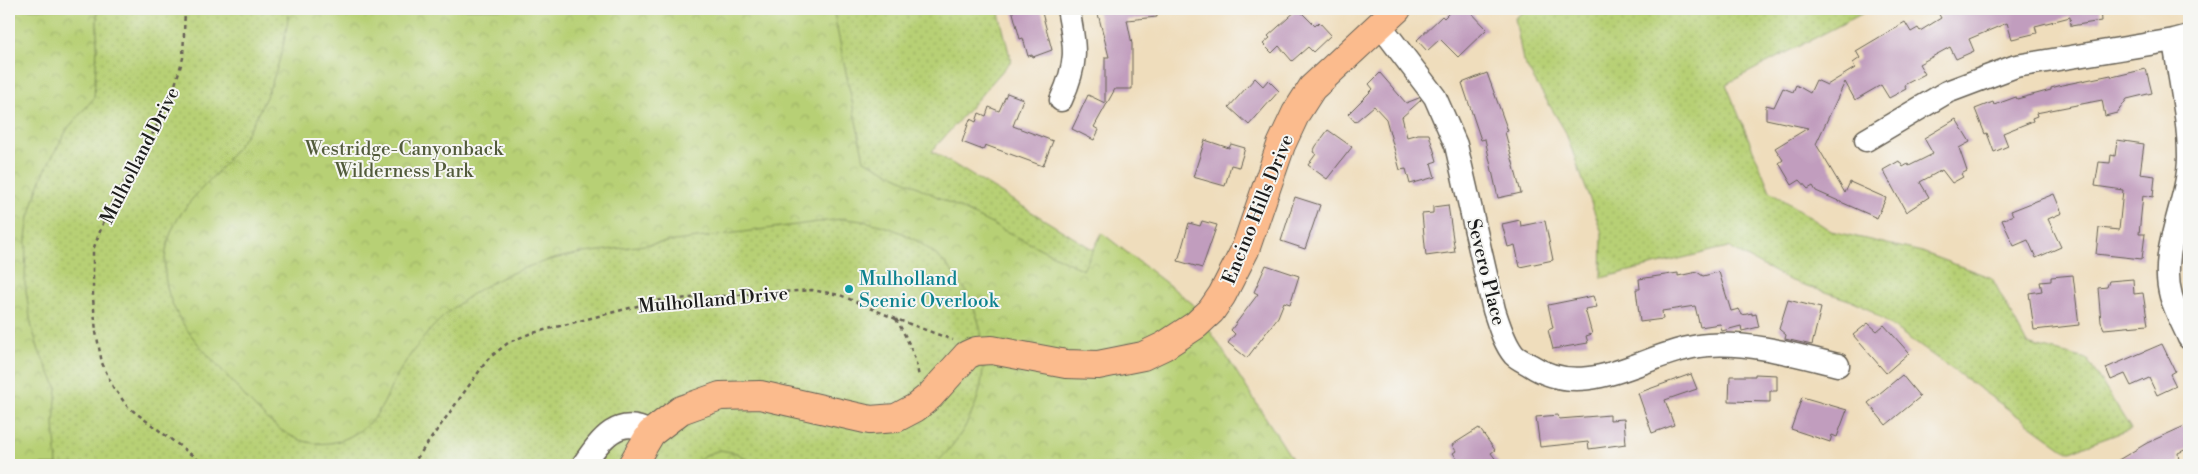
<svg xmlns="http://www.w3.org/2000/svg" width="2198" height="474" viewBox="0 0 2198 474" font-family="'Libre Bodoni',serif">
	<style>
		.grass { fill: url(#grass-dots); stroke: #6a7648 }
		.park { fill: url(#park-crowns); stroke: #6a7648 }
		.building { fill: #c19dbe }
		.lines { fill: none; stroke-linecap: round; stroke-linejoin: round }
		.minor-casing { stroke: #666054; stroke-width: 25 }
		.major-casing { stroke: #666054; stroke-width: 30 }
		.path { stroke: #666054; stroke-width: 2.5; stroke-dasharray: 4 4; stroke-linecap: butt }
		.minor { stroke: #fff; stroke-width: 22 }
		.major { stroke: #fbbb8d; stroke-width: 28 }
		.culture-dot { fill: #0f9aa8; stroke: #f6f6f2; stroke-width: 2 }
		.labels { text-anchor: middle; stroke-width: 4; stroke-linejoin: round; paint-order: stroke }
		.park-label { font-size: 19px; fill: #525b3b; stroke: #f6f6f2 }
		.street-label { font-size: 19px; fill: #1c1c1c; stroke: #f6f6f2 }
		.culture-label { font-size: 19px; fill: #0d838f; stroke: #f6f6f2; text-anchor: start }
	</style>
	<defs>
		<pattern id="grass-dots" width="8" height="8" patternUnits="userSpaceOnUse" patternTransform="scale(1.25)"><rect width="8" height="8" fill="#b7d075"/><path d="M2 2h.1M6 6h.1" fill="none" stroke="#9db265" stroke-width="1.8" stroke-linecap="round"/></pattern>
		<pattern id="park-crowns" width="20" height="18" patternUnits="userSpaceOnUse" patternTransform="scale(1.25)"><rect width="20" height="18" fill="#b7d075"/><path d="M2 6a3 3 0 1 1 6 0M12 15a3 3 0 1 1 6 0" fill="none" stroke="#9db265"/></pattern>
	</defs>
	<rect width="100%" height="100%" fill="#f6f6f2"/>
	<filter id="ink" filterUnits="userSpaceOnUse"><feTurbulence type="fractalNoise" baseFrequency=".02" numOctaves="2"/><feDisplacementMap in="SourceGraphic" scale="10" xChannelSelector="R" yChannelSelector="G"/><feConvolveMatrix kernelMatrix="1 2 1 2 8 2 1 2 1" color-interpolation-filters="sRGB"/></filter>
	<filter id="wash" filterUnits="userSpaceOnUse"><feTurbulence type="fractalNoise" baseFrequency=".0096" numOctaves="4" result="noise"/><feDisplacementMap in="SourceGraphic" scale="20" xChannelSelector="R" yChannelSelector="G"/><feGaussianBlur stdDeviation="1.12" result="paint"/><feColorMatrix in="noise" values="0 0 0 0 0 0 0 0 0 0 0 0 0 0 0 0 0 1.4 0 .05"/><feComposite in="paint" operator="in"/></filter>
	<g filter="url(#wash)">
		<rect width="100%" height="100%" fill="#efddbc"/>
		<path class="grass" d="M 9,9 L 998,9 L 1011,61 L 932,151 L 1179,302 L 1288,465 L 9,465 Z
			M 1527,9 L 1871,9 L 1726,84 L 1770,191 L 1831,231 L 1922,252 L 1992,278 L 2027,344 L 2087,359 L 2131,429 L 2068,452 L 1861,304 L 1789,280 L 1728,247 L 1601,278 L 1602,233 L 1565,131 L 1523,61 L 1515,18 Z"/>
		<path class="park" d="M 9,9 L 97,9 L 97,48 L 94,98 L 68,128 L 48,164 L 38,187 L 29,217 L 26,238 L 25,284 L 31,324 L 39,351 L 57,388 L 54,423 L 57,465 L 9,465 Z
			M 289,9 L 833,9 L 864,160 L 1083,270 L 1102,233 L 1193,304 L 1296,465 L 934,465 C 1033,374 974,224 841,219 L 577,254 C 521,264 470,287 431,329 C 417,345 405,361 395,379 C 389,390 386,401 379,411 C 370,425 357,434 342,440 C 288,458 252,403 221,369 C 189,335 158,302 166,251 C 173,209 205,189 229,158 C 263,115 284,63 289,9 Z
			M 720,450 L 737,453 L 754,465 L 695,465 L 703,456 Z"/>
		<g id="blocks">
			<path class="building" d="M 1012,9 L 1041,9 L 1052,50 L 1033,57 L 1032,55 L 1028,56 L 1023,38 L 1020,39 Z
				M 1103,9 L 1157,9 L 1157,17 L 1127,20 L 1132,44 L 1132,89 L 1115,89 L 1094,127 L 1099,130 L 1094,140 L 1072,129 L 1088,95 L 1105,103 L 1105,57 L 1109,57 L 1097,10 Z
				M 1298,9 L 1315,26 L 1319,22 L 1331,35 L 1313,52 L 1308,47 L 1292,61 L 1279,46 L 1272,53 L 1263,44 L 1270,38 L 1268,36 Z
				M 1453,9 L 1468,9 L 1487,29 L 1458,57 L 1440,39 L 1427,51 L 1417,40 L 1442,16 L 1444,18 Z
				M 1936,9 L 2100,9 L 2101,21 L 2071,26 L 2070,17 L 2035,26 L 2037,33 L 2012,39 L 2007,23 L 1969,39 L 1974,51 L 1956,59 L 1950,47 L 1919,64 L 1925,74 L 1904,85 L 1906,89 L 1889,98 L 1881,85 L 1855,100 L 1845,82 L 1816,144 L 1845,193 L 1850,182 L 1886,198 L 1877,218 L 1816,191 L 1813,186 L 1808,189 L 1800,180 L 1792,185 L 1779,163 L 1783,160 L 1775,148 L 1808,128 L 1766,119 L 1766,105 L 1774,107 L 1783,88 L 1793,92 L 1796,85 L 1810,93 L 1816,80 L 1827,85 L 1855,68 L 1853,63 L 1860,58 L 1856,51 L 1905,22 L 1911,32 L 1918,28 L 1920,31 L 1941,18 Z
				M 2146,69 L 2152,93 L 2127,99 L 2117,113 L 2105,116 L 2102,100 L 2036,113 L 2037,116 L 2032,118 L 2033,121 L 2003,133 L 2008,146 L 1994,152 L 1987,133 L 1985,134 L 1975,109 L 1993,102 L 1994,105 L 2016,97 L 2017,99 L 2051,90 L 2051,88 L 2062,85 L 2111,75 L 2112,77 Z
				M 1380,73 L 1406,103 L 1419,98 L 1421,100 L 1402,117 L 1407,137 L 1418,134 L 1429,134 L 1437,161 L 1431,163 L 1435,177 L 1410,184 L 1406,169 L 1400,170 L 1386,119 L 1374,106 L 1355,122 L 1348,114 L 1373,89 L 1369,84 Z
				M 1487,73 L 1508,131 L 1505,132 L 1521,193 L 1498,198 L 1485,139 L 1481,140 L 1462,83 Z
				M 1255,78 L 1263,86 L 1268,80 L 1279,91 L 1249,125 L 1229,107 Z
				M 1007,93 L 1023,99 L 1013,126 L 1053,141 L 1043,166 L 985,145 L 983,150 L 962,142 L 970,119 L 976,122 L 979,113 L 986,116 L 989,107 L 999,111 Z
				M 1956,119 L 1970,142 L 1959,148 L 1967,171 L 1961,174 L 1963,177 L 1952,183 L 1942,170 L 1920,182 L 1929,197 L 1906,212 L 1883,170 L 1899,161 L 1903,167 L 1908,164 L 1909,166 L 1933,154 L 1924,138 Z
				M 1328,130 L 1352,147 L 1327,179 L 1308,165 L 1316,154 L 1313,152 L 1316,146 Z
				M 1205,140 L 1229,148 L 1231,144 L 1245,148 L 1239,167 L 1231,165 L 1225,186 L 1193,177 Z
				M 2117,140 L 2144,144 L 2140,174 L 2155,176 L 2153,197 L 2143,195 L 2139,234 L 2145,234 L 2142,259 L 2096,254 L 2099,228 L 2119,230 L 2123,190 L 2095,186 L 2099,162 L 2110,163 L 2111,155 L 2115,156 Z
				M 2054,194 L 2062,213 L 2048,219 L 2061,247 L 2036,258 L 2028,240 L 2014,246 L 2002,220 L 2013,215 L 2011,211 Z
				M 1295,197 L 1320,205 L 1305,249 L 1281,241 Z
				M 1448,205 L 1455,252 L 1426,256 L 1422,214 L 1433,213 L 1433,207 Z
				M 1520,220 L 1521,226 L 1545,221 L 1553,260 L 1520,267 L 1515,245 L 1508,247 L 1502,224 Z
				M 1202,221 L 1217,225 L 1202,268 L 1178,261 L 1189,223 L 1200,226 Z
				M 1266,265 L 1299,276 L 1290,304 L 1284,302 L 1278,317 L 1247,358 L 1228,343 L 1235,334 L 1231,330 L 1258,294 L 1254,292 Z
				M 1697,272 L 1703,276 L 1719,272 L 1731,311 L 1739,309 L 1742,315 L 1752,313 L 1752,315 L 1756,314 L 1759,327 L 1742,331 L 1741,326 L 1722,331 L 1720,324 L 1700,327 L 1695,306 L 1662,311 L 1663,319 L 1640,322 L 1636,289 L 1640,289 L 1639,279 L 1678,273 L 1678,276 Z
				M 2073,275 L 2079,325 L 2034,330 L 2029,293 L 2042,291 L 2040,282 L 2051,281 L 2051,277 Z
				M 2133,279 L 2134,294 L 2143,293 L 2148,325 L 2104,329 L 2101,322 L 2098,288 L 2107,287 L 2109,281 Z
				M 1593,296 L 1597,307 L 1585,309 L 1592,334 L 1586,336 L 1588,343 L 1553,349 L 1548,330 L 1553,328 L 1548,305 Z
				M 1788,300 L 1821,308 L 1812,345 L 1785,339 L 1786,335 L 1779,329 Z
				M 1868,323 L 1877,331 L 1884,325 L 1909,353 L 1886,373 L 1853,335 Z
				M 2162,344 L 2175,371 L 2170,374 L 2176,386 L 2157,395 L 2149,378 L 2131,386 L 2125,374 L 2111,380 L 2106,368 Z
				M 1691,374 L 1697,389 L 1665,400 L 1674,425 L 1652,433 L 1638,393 Z
				M 1755,374 L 1777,375 L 1777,391 L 1770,391 L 1770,402 L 1729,401 L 1730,376 L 1755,376 Z
				M 1902,375 L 1920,397 L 1886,425 L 1868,403 Z
				M 1802,397 L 1847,410 L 1837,437 L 1832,435 L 1830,442 L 1791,429 Z
				M 1558,415 L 1559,419 L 1610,415 L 1610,420 L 1624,419 L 1626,444 L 1589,449 L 1588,442 L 1540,447 L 1536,417 Z
				M 2189,424 L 2189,448 L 2178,453 L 2179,461 L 2170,465 L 2110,465 L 2147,443 Z
				M 1479,428 L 1495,450 L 1491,453 L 1500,465 L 1461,465 L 1453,453 L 1456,451 L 1452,445 Z"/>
		</g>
	</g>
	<g filter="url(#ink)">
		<use href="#blocks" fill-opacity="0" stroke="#666054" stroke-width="1"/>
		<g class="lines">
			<defs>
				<path id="minor" d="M 1380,25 L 1435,97 L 1456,145 L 1494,310 C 1499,325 1504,343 1514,355 C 1518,359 1525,362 1530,365 C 1589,404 1648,349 1708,345 C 1751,342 1796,355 1838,365
					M 2174,40 C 2179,78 2189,119 2189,157 C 2189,203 2158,250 2171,296 C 2175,310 2183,324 2189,338
					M 1061,100 C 1078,63 1076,48 1068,9
					M 1866,140 L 1947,92 L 2016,66 L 2174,40 L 2189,36
					M 583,465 C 601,439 618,414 651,433"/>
				<path id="major" d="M 632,465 L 651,433 L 681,410 L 720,396 L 760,395 L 870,420 L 896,418 L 915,408 L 930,396 L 967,355 L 976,351 L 992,350 L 1066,364 L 1098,365 L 1143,356 L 1164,346 L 1196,325 L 1211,311 L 1222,295 L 1245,250 L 1281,145 L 1296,113 L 1312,88 L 1397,9"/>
			</defs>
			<use href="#minor" class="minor-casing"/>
			<use href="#major" class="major-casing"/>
			<path class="path" d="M 185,9 L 183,58 L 172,95 L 146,147 L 110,205 L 93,250 L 93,298 L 96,332 L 102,363 L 113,387 L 128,407 L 205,465
				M 896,319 C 907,338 916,356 919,378
				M 412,465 L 488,359 L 509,342 L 529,334 L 661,300 L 812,290 L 840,295 L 896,319 L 953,340"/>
			<use href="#minor" class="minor"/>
			<use href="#major" class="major"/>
		</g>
	</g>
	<circle class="culture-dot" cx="849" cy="289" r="5"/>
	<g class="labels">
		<g class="park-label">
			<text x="404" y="155">Westridge-Canyonback<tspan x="404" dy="22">Wilderness Park</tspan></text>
		</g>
		<g class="street-label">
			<text transform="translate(139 155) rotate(-63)" y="7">Mulholland Drive</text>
			<text transform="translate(1257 209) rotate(-68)" y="7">Encino Hills Drive</text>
			<text transform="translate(1487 272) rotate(76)" y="7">Severo Place</text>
			<text transform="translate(713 299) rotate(-5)" y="7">Mulholland Drive</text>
		</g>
		<g class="culture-label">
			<text x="859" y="285">Mulholland<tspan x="859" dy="22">Scenic Overlook</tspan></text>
		</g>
	</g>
	<rect width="2198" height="474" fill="none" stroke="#f6f6f2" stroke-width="30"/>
</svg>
